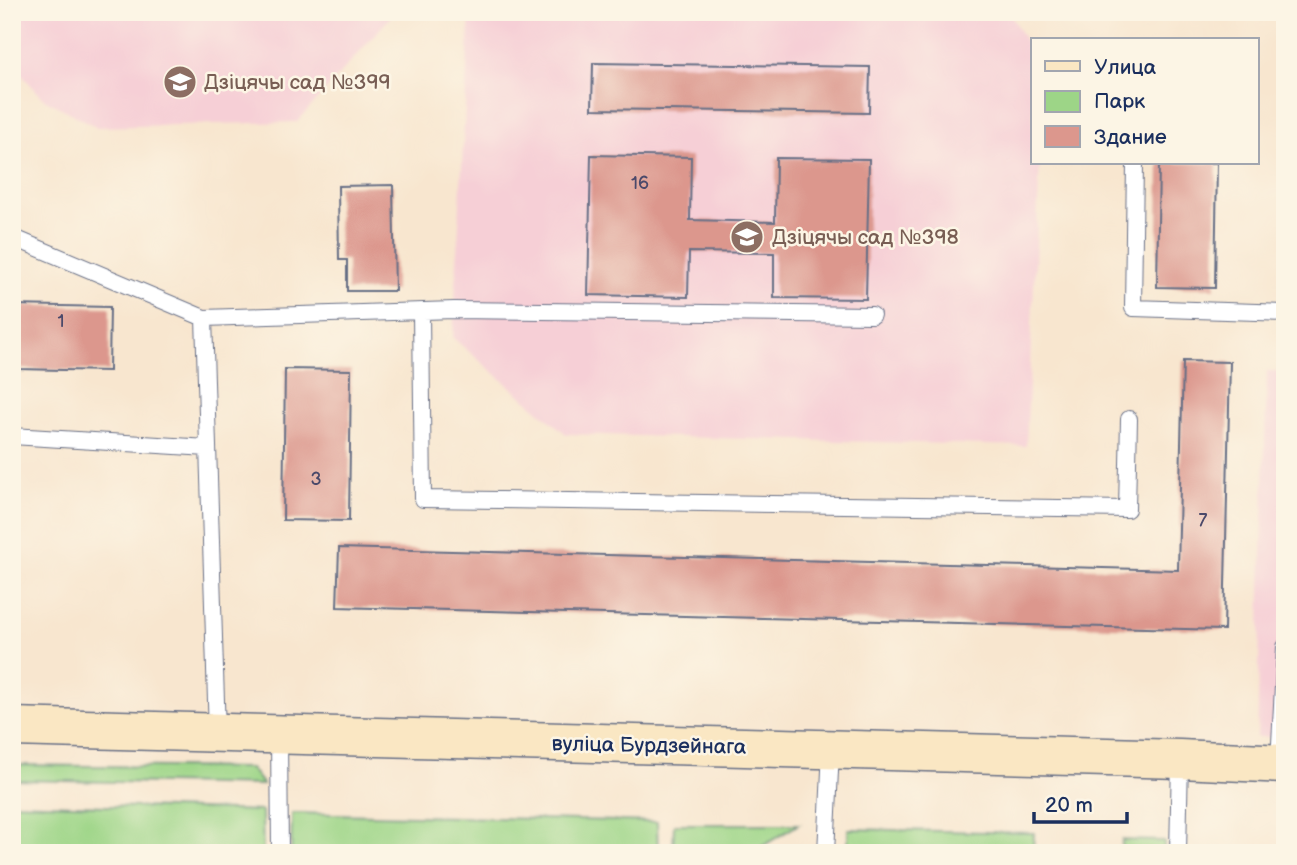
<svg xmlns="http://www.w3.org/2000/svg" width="1297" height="865" viewBox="0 0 1297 865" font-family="'Balsamiq Sans',sans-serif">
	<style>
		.built { fill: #f6cfd6 }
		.green { fill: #9dd587; stroke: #5c8272; stroke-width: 2 }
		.building { fill: #dc978d }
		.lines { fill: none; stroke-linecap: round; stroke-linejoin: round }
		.lane-casing { stroke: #686f86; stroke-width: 18 }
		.secondary-casing { stroke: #686f86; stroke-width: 41 }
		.lane { stroke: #fff; stroke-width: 16 }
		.secondary { stroke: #fae7c3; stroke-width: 38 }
		.labels { text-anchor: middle; stroke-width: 5; stroke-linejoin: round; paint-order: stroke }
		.number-label { font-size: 18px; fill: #4b496a }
		.education-label { font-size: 21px; fill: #785e54; stroke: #fcf5e5; text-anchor: start }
		.street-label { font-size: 21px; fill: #1b2f5e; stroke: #fcf5e5 }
	</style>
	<rect width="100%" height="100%" fill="#fcf5e5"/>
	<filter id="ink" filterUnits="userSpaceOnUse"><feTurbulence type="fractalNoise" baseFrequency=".0143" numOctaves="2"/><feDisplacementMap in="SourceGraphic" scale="14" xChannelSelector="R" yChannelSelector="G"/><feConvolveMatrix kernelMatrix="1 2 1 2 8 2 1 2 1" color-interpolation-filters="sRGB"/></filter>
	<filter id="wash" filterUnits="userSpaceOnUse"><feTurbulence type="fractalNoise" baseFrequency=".00686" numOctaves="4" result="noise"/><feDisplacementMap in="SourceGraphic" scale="28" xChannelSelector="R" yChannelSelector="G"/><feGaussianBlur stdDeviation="1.57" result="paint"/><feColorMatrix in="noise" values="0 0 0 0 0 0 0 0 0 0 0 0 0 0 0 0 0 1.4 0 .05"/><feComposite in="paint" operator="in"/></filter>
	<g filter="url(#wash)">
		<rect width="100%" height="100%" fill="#f8e6cf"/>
		<path class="built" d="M 12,12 L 395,12 L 297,122 L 97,127 L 44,99 L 12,64 Z
			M 470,12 L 1009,12 L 1033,55 L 1033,163 L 1040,163 L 1026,446 L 566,434 L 453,338 Z
			M 1267,371 L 1285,371 L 1285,737 L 1257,737 Z"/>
		<path class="green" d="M 12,765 L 250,768 L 263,785 L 12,780 Z
			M 12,803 L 262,811 L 263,853 L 12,853 Z
			M 292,813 L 657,822 L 658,853 L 291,853 Z
			M 674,824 L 799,824 L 751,853 L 673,853 Z
			M 848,829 L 1034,833 L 1033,853 L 848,853 Z
			M 1122,840 L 1164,841 L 1164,853 L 1121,853 Z"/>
		<g id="blocks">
			<path class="building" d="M 593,63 L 870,67 L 869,113 L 592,109 Z
				M 591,155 L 691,157 L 690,220 L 775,222 L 776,158 L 869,159 L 866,299 L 774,298 L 774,253 L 689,252 L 688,297 L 588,295 Z
				M 1159,163 L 1217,163 L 1215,288 L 1157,287 Z
				M 393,185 L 395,291 L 347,291 L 347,260 L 339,260 L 338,186 Z
				M 12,305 L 110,307 L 109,371 L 18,369 L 18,335 L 12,335 Z
				M 1183,361 L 1230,362 L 1224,630 L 337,607 L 339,548 L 1178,570 Z
				M 285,369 L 351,370 L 349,521 L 283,520 Z"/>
		</g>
	</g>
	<g filter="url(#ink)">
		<use href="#blocks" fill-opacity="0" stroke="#686f86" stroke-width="2"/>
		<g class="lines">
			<defs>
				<path id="lane" d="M 1135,163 L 1133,308 L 1285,313
					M 12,237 L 204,318 L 454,310 L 872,315
					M 421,312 L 423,499 L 1127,509 L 1129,419
					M 204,318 L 217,733
					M 12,436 L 208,448
					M 279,735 L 280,853
					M 1279,763 L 1285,647
					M 826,853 L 831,750
					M 1178,853 L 1180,759"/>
				<path id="secondary" d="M 12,727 L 1180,759 L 1285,764"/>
			</defs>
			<use href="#lane" class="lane-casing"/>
			<use href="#secondary" class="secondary-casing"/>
			<use href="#lane" class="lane"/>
			<use href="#secondary" class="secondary"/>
		</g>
	</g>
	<defs>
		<symbol id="school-disc" viewBox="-11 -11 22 22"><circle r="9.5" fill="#8d6e63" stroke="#fcf5e5"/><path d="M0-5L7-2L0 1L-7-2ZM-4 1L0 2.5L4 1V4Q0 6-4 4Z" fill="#fff"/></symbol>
	</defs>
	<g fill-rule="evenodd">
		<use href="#school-disc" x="161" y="63" width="38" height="38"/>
		<use href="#school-disc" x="728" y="218" width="38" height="38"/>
	</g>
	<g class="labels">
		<g class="number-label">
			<text x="640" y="189">16</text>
			<text x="61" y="327">1</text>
			<text x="316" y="485">3</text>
			<text x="1203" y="526">7</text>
		</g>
		<g class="education-label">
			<text x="204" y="89">Дзіцячы сад №399</text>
			<text x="772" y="244">Дзіцячы сад №398</text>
		</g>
		<g class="street-label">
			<text transform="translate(649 745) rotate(1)" y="7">вуліца Бурдзейнага</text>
		</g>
	</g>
	<rect width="1297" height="865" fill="none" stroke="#fcf5e5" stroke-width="42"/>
	<rect x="1031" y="38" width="228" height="126" fill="#fcf5e5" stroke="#a2a6af" stroke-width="2"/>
	<rect x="1045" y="61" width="35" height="10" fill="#fae7c3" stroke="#a2a6af" stroke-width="2"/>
	<text x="1094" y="74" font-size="21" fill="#1b2f5e">Улица</text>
	<rect x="1045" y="91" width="35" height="21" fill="#9dd587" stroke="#a2a6af" stroke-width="2"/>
	<text x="1094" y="108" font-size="21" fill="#1b2f5e">Парк</text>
	<rect x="1045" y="126" width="35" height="21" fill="#dc978d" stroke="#a2a6af" stroke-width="2"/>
	<text x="1094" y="144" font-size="21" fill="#1b2f5e">Здание</text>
	<path d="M1034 812v10h93v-10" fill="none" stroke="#1b2f5e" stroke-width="3.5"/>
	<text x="1045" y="812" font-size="21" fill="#1b2f5e" stroke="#fcf5e5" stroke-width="5" paint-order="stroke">20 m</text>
</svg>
